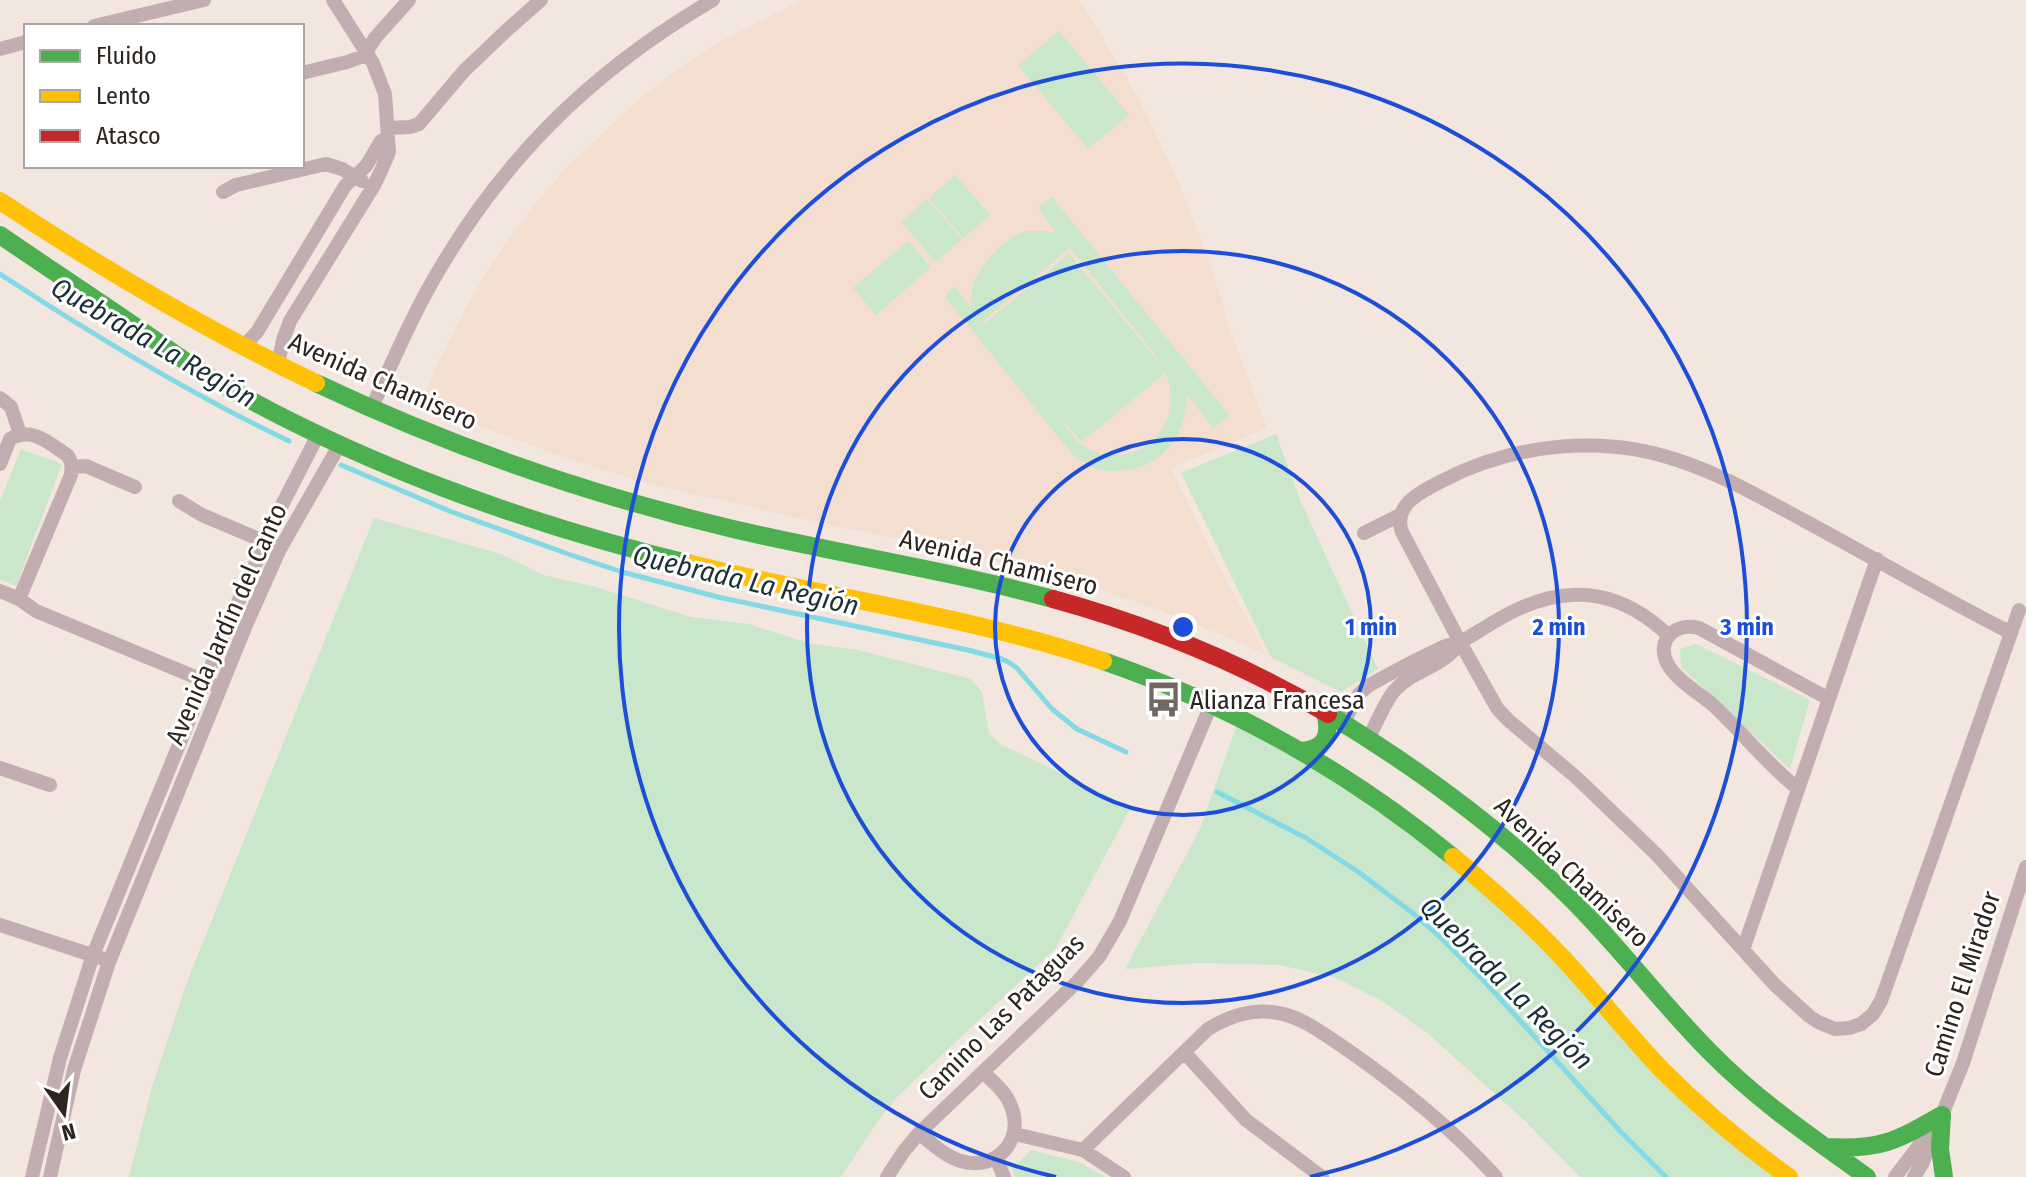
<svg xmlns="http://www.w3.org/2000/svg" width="2026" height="1177" viewBox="0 0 2026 1177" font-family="'Fira Sans Condensed',sans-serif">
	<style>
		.built { fill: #f3ded0 }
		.green { fill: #cae7cb; fill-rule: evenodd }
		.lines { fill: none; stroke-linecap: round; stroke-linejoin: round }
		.stream { stroke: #83d9e6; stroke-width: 5 }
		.street { stroke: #c2aeb0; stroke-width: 14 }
		.fast { stroke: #4caf50; stroke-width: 18 }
		.slow { stroke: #ffc107; stroke-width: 18 }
		.jam { stroke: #c62828; stroke-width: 18 }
		.ring { fill: none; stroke: #1d4ed8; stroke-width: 4 }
		.labels { text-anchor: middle; stroke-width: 6; stroke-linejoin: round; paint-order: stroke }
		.street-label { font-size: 26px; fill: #2c241f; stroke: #fff }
		.poi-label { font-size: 26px; fill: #2c241f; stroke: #fff; text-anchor: start }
		.water-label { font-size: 28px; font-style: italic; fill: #1a3034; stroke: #fff }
		.centre { fill: #1d4ed8; stroke: #fff; stroke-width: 4 }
		.ring-label { font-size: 24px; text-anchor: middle; font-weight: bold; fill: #1d4ed8; stroke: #fff; stroke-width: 6; stroke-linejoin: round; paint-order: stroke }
	</style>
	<rect width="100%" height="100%" fill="#f2e6de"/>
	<path class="built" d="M 802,0 L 1080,0 L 1138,97 L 1180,185 L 1212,269 L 1232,335 L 1267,428 L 1171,468 L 1216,560 L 1266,655 L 1227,637 L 1154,608 L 1073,580 L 913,542 L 799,518 L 643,482 L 564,457 L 455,417 L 421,403 L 437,365 L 469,302 L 493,261 L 528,213 L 565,169 L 638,100 L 669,76 L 715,44 Z"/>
	<path class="green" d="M 1059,31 L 1129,115 L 1088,149 L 1018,65 Z
		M 955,175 L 990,215 L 963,238 L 929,198 Z
		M 1052,197 L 1230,416 L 1213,428 L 1187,394 C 1186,431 1170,460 1132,469 C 1119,471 1107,473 1094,468 C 1087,465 1080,459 1073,455 L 945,297 L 954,286 L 971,307 C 972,299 971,290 974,282 C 981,264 1006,237 1024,232 C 1034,229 1045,231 1056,233 L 1038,207 ZM 1070,248 L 1153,352 L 1159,362 L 1069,254 L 984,324 L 982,322 ZM 1165,373 C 1169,379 1169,384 1170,391 C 1175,429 1144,461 1105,454 C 1098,453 1088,450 1082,445 C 1071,436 1063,421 1054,411 L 1082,442 Z
		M 927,199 L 962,239 L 936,262 L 901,222 Z
		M 908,241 L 931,267 L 876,315 L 853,288 Z
		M 1276,434 L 1301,502 L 1378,669 L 1341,692 L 1271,657 L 1181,473 Z
		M 21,449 L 62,464 L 16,586 L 0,579 L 0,501 Z
		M 374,518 L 501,554 L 543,575 L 596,587 L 691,617 L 749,624 L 808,643 L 858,650 L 971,679 L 982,692 L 989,734 L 1000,744 L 1131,807 L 1056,948 L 898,1096 L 878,1121 L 841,1177 L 129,1177 L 152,1087 L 188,979 Z
		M 1696,644 L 1810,700 L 1790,769 L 1681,667 L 1680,649 Z
		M 1237,725 L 1326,776 L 1411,834 L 1490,899 L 1774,1177 L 1580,1177 L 1524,1120 L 1426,1032 L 1382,1001 L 1334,977 L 1279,965 L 1199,963 L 1125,969 L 1199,831 Z
		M 1031,1150 L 1079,1162 L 1105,1177 L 1015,1177 L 1012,1170 Z"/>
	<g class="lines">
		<path class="stream" d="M 0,274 C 93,335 188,393 289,441
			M 341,465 L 452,512 L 571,555 L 622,572 L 718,597 L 968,650 L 1002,659 L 1010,663 L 1017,668 L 1052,709 L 1077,729 L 1126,752
			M 1217,792 L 1306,838 L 1357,871 L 1414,914 L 1441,938 L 1485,982 L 1620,1131 L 1666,1177"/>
		<path class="street" d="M 94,26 L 204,0
			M 0,49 L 26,42
			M 302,73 L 347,62 L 364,56 L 375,38 L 409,0
			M 388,128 L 410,127 L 419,124 L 464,71 L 508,29 L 541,0
			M 223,192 L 236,185 L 326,164 L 342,169 L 362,181
			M 243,347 L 257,332 L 345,186 L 366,166 L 381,141 L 388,138
			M 278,364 L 283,340 L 290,321 L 373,187 L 381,171 L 389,152 L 385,94 L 373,63 L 333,0
			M 0,398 L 11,407 L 20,434
			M 372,407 C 390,368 406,329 427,291 C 497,164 588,73 713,0
			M 0,464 L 10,439 C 31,426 49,443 67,455 C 72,461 72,467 71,475 L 19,599
			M 72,467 L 86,466 L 135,487
			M 179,501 L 202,515 L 273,545
			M 1364,533 L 1400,515
			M 0,591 L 19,599 L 36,611 L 212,684
			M 2011,633 C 1940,597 1872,557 1803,520 C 1762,498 1721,474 1677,460 C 1601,434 1513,444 1442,481 C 1422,491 1392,505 1402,532 L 1460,642 L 1497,708 L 1508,720 L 1577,778 L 1657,855 L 1775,985 L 1809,1016 L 1818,1022 L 1835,1029 L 1849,1028 L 1861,1024 L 1873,1014 L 1881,1001 L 2011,633 L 2019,610
			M 1343,723 L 1359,694 L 1368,686 C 1391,673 1415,660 1439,649 C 1446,645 1455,644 1462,641 C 1480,631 1497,619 1516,610 C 1574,583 1623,592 1669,636
			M 1368,739 C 1375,727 1386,699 1395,690 C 1414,669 1444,668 1460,642
			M 0,768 L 50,785
			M 1797,788 C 1766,763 1742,732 1713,705 C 1700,694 1674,678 1667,663 C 1656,640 1675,622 1699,628 L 1829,699
			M 0,925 L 101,958
			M 1743,950 L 1877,559
			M 1184,1052 L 1246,1120 L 1322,1177
			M 919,1133 C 932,1144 945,1156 961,1161 C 997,1172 1025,1139 1011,1106 C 1006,1092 993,1082 983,1072
			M 1015,1134 L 1083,1150 L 1124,1177
			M 1083,1150 L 1208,1029 C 1230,1016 1252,1008 1278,1013 C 1302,1017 1322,1033 1342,1046 C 1397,1084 1451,1127 1496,1177
			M 996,1158 L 1004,1177
			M 32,1177 L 60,1058 L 93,955 L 230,620 L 282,505 L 319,433
			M 50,1177 L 74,1070 L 109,962 L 246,625 L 280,549 L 340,444
			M 887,1177 L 904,1151 L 919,1133 L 1077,982 L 1099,957 L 1120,921 L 1211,705
			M 1895,1177 L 1930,1131
			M 1914,1177 L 1922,1164 L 1963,1063 L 2026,867"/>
		<path class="fast" d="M 0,235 C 45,266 91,296 136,327 C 161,344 185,362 211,378 C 356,463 529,525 691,564
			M 316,383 C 449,446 590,495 733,529 C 839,554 947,570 1053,599
			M 1103,661 C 1231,705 1349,772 1453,857
			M 1328,714 C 1411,764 1490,821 1560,888 C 1614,939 1658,1000 1711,1053 C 1758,1101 1813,1138 1867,1177
			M 1301,751 C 1326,749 1331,735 1325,712
			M 1942,1115 L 1940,1149 L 1944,1177
			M 1827,1147 C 1881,1150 1896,1141 1942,1115"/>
		<path class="slow" d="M 0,201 C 103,269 204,329 316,383
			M 691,564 C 828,598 970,616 1103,661
			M 1453,857 C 1489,887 1525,918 1557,952 C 1594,990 1626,1033 1663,1071 C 1702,1110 1744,1145 1789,1177"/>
		<path class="jam" d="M 1053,599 C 1148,625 1243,664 1328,714"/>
	</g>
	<g class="ring">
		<circle cx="1183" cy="627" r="188"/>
		<circle cx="1183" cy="627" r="376"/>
		<path d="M1056 1177A564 564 0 1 1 1310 1177"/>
	</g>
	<defs>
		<symbol id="bus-bare" viewBox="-9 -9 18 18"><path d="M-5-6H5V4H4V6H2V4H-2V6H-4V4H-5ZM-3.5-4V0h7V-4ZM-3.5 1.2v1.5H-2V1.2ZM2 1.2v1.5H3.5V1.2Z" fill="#716862" stroke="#fff" stroke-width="2.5" paint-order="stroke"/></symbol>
	</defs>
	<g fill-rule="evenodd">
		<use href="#bus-bare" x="1138" y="674" width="51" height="51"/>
	</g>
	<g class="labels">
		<g class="street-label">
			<text transform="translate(383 381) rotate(24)" y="9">Avenida Chamisero</text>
			<text transform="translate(999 562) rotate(14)" y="9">Avenida Chamisero</text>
			<text transform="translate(226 624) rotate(-66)" y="9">Avenida Jardín del Canto</text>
			<text transform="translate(1572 872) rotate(44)" y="9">Avenida Chamisero</text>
			<text transform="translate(1962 984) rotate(-72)" y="9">Camino El Mirador</text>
			<text transform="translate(1001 1017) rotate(-45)" y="9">Camino Las Pataguas</text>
		</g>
		<g class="poi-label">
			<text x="1190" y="709">Alianza Francesa</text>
		</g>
		<g class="water-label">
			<text transform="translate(154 342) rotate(30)" y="10">Quebrada La Región</text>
			<text transform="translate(746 580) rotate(13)" y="10">Quebrada La Región</text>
			<text transform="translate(1507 983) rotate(45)" y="10">Quebrada La Región</text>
		</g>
	</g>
	<circle cx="1183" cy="627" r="12" class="centre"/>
	<g class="ring-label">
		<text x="1371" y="635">1 min</text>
		<text x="1559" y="635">2 min</text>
		<text x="1747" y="635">3 min</text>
	</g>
	<rect x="24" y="24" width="280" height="144" fill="#ffffff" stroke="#aba7a5" stroke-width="2"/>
	<rect x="40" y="50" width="40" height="12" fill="#4caf50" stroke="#aba7a5" stroke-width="2"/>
	<text x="96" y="64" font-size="24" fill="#2c241f">Fluido</text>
	<rect x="40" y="90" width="40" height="12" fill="#ffc107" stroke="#aba7a5" stroke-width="2"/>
	<text x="96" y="104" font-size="24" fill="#2c241f">Lento</text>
	<rect x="40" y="130" width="40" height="12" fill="#c62828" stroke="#aba7a5" stroke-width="2"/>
	<text x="96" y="144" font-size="24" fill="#2c241f">Atasco</text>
	<g transform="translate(64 1113) rotate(166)" stroke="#ffffff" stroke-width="6" paint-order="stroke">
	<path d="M0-6L14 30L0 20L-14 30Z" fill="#2c241f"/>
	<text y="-12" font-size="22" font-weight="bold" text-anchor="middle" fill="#2c241f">N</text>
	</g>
</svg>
